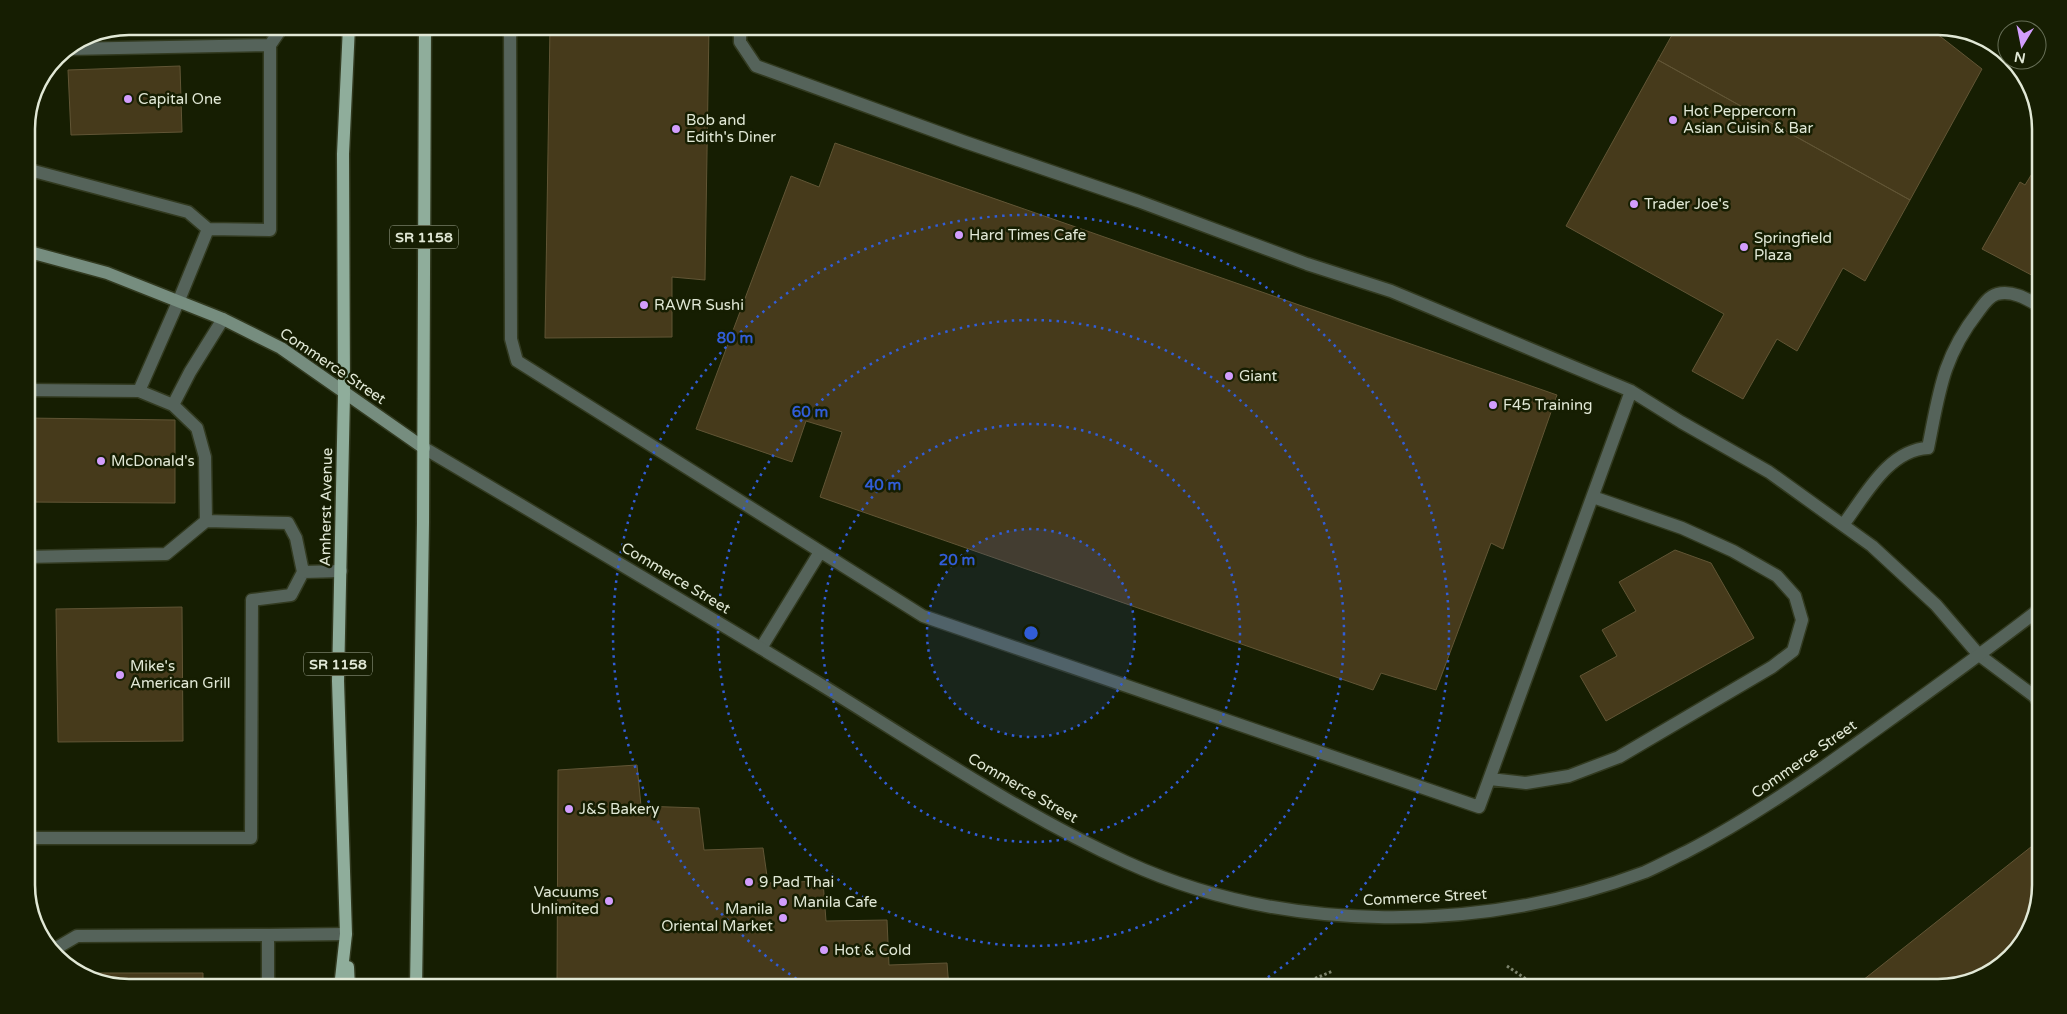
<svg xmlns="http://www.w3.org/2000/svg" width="2067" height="1014" viewBox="0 0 2067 1014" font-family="'Varela Round',sans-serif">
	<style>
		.building { fill: #463a1b; stroke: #615535 }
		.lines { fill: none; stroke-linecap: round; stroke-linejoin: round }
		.service-casing { stroke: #323a20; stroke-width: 15 }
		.tertiary-casing { stroke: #323a20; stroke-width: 15 }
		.secondary-casing { stroke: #323a20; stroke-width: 15 }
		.primary-casing { stroke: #323a20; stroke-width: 15 }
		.path { stroke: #7c836c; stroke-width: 3; stroke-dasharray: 2.5 2.5; stroke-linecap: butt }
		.service { stroke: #55635a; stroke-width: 12 }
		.tertiary { stroke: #55635a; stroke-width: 12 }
		.secondary { stroke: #768d7f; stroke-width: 12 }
		.primary { stroke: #8fad9b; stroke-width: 12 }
		.ring { fill: none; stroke: #315dd8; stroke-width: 2.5; stroke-dasharray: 2.5 5 }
		.poi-dot { fill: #d29dfd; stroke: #161e02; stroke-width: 2 }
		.labels { text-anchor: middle; stroke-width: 5; stroke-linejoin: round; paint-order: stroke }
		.shield { fill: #161e02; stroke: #a4ab96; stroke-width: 1 }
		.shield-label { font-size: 14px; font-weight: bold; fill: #e1e8d6 }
		.poi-label { font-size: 15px; fill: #e1e8d6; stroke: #161e02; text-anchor: start }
		.street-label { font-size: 15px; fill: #e1e8d6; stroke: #161e02 }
		.rim { fill: none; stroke: #e1e8d6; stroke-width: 2.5 }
		.centre { fill: #315dd8; stroke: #161e02; stroke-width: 2.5 }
		.ring-label { font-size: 15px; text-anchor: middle; font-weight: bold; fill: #315dd8; stroke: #161e02; stroke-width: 5; stroke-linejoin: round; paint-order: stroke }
	</style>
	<rect width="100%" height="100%" fill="#161e02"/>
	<path class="building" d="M 550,26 L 709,26 L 705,280 L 672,277 L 672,337 L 545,338 Z
		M 1677,26 L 1927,26 L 1982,69 L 1910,200 L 1658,60 Z
		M 1658,60 L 1910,200 L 1865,281 L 1843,268 L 1797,351 L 1777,339 L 1743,399 L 1692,371 L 1724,314 L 1566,226 Z
		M 180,66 L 182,132 L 71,135 L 68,70 Z
		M 835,143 L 1557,395 L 1503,549 L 1491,543 L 1436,690 L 1381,673 L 1373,690 L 820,497 L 842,432 L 806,421 L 792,462 L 696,429 L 791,176 L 819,187 Z
		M 2041,159 L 2041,280 L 1982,249 L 2020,182 L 2025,185 Z
		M 26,418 L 175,420 L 175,503 L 26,502 Z
		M 1675,550 L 1711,563 L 1754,638 L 1606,721 L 1580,676 L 1617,656 L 1602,630 L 1636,611 L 1619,582 Z
		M 182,607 L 183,741 L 58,742 L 56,609 Z
		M 637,765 L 641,806 L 699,808 L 704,850 L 763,848 L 768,883 L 823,881 L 826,921 L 887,920 L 889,965 L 947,963 L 949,988 L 557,988 L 558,770 Z
		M 2041,839 L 2041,885 L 2030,930 L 1995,971 L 1938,988 L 1853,988 Z
		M 81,973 L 203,973 L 203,988 L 129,988 L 84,977 Z"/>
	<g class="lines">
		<defs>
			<path id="service" d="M 510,26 L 511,339 L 517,361 L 923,616 L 1479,807 L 1631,391
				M 740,26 L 740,42 L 756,66 L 965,142 L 1138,201 L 1307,264 L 1391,291 L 1631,391 L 1681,422 L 1769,472 L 1872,546 L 1936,605 L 1979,655 L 2034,696 L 2041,705
				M 68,49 L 270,45
				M 26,169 L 188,212 L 208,229
				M 26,390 L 139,391 L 173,405 L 197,428 L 205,457 L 206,521
				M 139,391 L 179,300 L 208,229 L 270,230 L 270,45 L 283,26
				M 173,405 L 190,372 L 223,319
				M 1843,525 C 1865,496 1888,450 1928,448 C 1939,394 1942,358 1978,312 C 1983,305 1989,296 1997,294 C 2013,290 2027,299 2041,307
				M 26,557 L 166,554 L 206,521 L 288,523 L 296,538 L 303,572
				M 761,648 L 820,552
				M 1490,779 L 1526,783 L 1569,776 L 1619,757 L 1772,667 L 1793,651 L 1802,620 L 1795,596 L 1777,576 L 1733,551 L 1682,528 L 1593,497
				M 26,838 L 251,838 L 252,600 L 291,595 L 303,572 L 341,571
				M 53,950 L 77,936 L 268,935
				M 268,988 L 268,935 L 346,934"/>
			<path id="tertiary" d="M 424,448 C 553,524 682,600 810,678 C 914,741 1016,812 1126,862 C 1286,935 1482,933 1645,872 C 1659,866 1673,858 1686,852 C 1744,822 1796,787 1849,749 C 1913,703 1978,657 2041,608"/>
			<path id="secondary" d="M 26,251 L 107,273 L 223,319 L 281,348 L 424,448"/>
			<path id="primary" d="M 348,967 L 349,988
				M 340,988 L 346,934 L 338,681 L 344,394 L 343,154 L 349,26
				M 416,988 L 423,523 L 425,26"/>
		</defs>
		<use href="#service" class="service-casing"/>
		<use href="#tertiary" class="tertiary-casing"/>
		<use href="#secondary" class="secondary-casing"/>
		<use href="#primary" class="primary-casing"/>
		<path class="path" d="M 1507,966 L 1539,988
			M 1292,988 L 1333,971"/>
		<use href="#service" class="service"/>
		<use href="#tertiary" class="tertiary"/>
		<use href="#secondary" class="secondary"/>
		<use href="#primary" class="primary"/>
	</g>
	<circle cx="1031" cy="633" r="104" fill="#315dd8" fill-opacity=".12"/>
	<g class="ring">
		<circle cx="1031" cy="633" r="104"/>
		<circle cx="1031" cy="633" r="209"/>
		<circle cx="1031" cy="633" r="313"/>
		<path d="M809 987A418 418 0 1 1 1253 987"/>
	</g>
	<g class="poi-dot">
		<circle cx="128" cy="99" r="5"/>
		<circle cx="1673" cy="120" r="5"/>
		<circle cx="676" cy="129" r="5"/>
		<circle cx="1634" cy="204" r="5"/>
		<circle cx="959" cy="235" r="5"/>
		<circle cx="1744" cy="247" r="5"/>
		<circle cx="644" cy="305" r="5"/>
		<circle cx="1229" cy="376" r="5"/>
		<circle cx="1493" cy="405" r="5"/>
		<circle cx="101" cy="461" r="5"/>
		<circle cx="120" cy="675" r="5"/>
		<circle cx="569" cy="809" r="5"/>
		<circle cx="749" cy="882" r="5"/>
		<circle cx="609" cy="901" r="5"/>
		<circle cx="783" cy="902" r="5"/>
		<circle cx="783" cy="918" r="5"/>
		<circle cx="824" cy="950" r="5"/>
	</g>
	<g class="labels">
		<g class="shield">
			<rect x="390" y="225.5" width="68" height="23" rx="4"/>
			<rect x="304" y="652.5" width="68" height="23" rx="4"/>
		</g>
		<g class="shield-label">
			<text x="424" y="242">SR 1158</text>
			<text x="338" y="669">SR 1158</text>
		</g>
		<g class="poi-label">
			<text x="138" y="104">Capital One</text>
			<text x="1683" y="116">Hot Peppercorn<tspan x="1683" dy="17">Asian Cuisin &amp; Bar</tspan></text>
			<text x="686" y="125">Bob and<tspan x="686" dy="17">Edith's Diner</tspan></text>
			<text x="1644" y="209">Trader Joe's</text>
			<text x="969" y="240">Hard Times Cafe</text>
			<text x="1754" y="243">Springfield<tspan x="1754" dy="17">Plaza</tspan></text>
			<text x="654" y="310">RAWR Sushi</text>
			<text x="1239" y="381">Giant</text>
			<text x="1503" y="410">F45 Training</text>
			<text x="111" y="466">McDonald's</text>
			<text x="130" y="671">Mike's<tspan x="130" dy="17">American Grill</tspan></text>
			<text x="579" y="814">J&amp;S Bakery</text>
			<text x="759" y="887">9 Pad Thai</text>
			<text x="599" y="897" text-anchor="end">Vacuums<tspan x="599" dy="17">Unlimited</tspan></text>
			<text x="793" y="907">Manila Cafe</text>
			<text x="773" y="914" text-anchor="end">Manila<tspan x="773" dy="17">Oriental Market</tspan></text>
			<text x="834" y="955">Hot &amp; Cold</text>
		</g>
		<g class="street-label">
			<text transform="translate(333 366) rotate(34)" y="5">Commerce Street</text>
			<text transform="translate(326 507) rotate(-89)" y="5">Amherst Avenue</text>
			<text transform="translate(676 578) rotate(31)" y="5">Commerce Street</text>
			<text transform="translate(1804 759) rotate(-35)" y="5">Commerce Street</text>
			<text transform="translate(1023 788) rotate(30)" y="5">Commerce Street</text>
			<text transform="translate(1425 897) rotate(-3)" y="5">Commerce Street</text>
		</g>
	</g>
	<path d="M0 0H2067V1014H0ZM129 35H1938A94 94 0 0 1 2032 129V885A94 94 0 0 1 1938 979H129A94 94 0 0 1 35 885V129A94 94 0 0 1 129 35Z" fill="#161e02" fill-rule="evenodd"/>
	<path class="rim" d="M129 35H1938A94 94 0 0 1 2032 129V885A94 94 0 0 1 1938 979H129A94 94 0 0 1 35 885V129A94 94 0 0 1 129 35Z"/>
	<circle cx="1031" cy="633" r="8" class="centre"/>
	<g class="ring-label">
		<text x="735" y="343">80 m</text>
		<text x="810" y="417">60 m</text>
		<text x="883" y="490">40 m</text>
		<text x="957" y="565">20 m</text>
	</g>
	<g transform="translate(2022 45) rotate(190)"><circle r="24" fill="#161e02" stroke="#676f57"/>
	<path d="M0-4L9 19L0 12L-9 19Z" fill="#d29dfd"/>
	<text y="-8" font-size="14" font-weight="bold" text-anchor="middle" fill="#e1e8d6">N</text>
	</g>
</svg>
